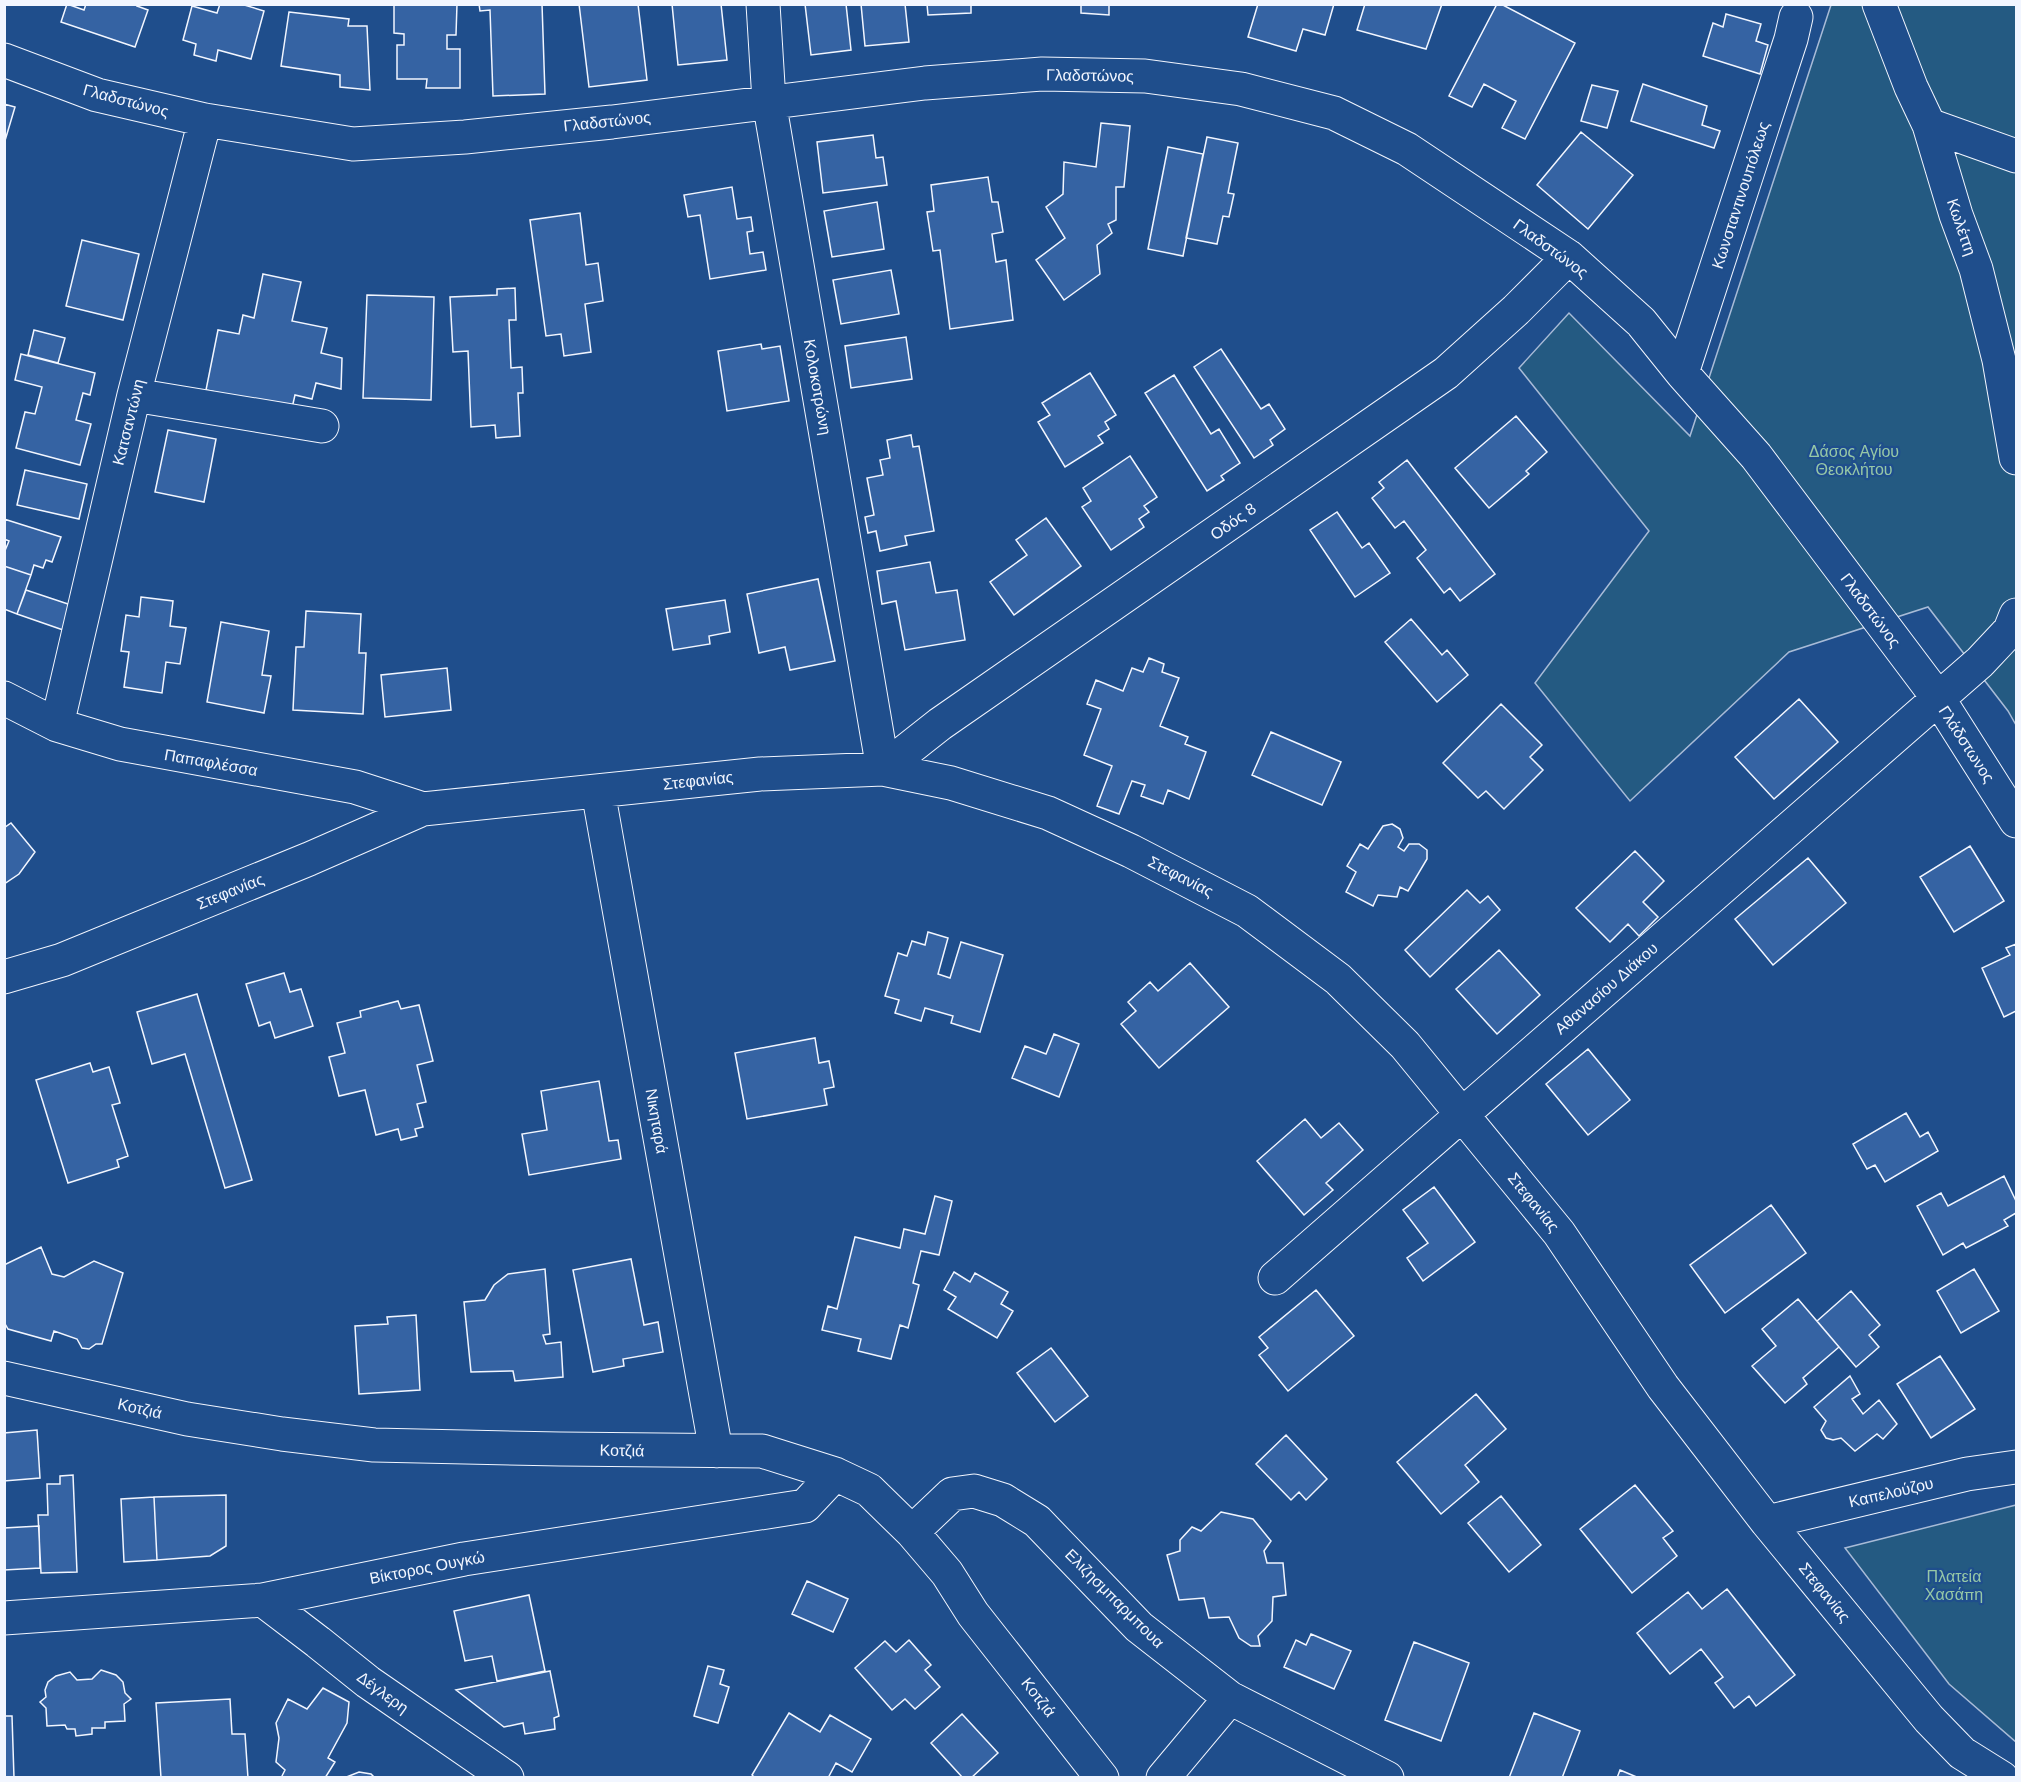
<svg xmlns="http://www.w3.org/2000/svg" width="2021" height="1782" viewBox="0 0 2021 1782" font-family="'DM Sans',sans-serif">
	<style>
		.green { fill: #245a82; stroke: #a8bbd7; stroke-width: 1.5 }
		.building { fill: #3563a3; stroke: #f2f6ff; stroke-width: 1.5 }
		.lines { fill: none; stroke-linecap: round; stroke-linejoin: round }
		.minor-casing { stroke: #f2f6ff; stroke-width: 35 }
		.minor { stroke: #1f4e8c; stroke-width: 33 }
		.labels { text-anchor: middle; stroke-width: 4.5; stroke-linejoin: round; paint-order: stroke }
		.street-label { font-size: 16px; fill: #f2f6ff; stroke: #1f4e8c }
		.park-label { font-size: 16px; fill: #97c8a6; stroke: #1f4e8c }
	</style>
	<rect width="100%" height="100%" fill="#1f4e8c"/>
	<path class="green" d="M 1831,5 L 2016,5 L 2016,725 L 2008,711 L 1928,607 L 1789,652 L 1630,801 L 1535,683 L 1649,531 L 1519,368 L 1569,313 L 1690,436 Z
		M 2016,1505 L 2016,1742 L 1949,1684 L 1845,1548 Z"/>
	<path class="building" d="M 67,4 L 84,10 L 86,4 L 138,4 L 137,6 L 148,10 L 135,47 L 61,22 Z
		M 220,4 L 241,4 L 264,11 L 251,59 L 218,50 L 216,61 L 194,55 L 196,44 L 183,40 L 192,6 L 217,13 Z
		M 394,4 L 457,4 L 456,35 L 447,35 L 447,49 L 460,49 L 460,88 L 426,88 L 427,79 L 397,79 L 397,45 L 404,45 L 404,34 L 394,33 Z
		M 479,4 L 542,4 L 545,94 L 493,96 L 490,10 L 480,11 Z
		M 579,4 L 638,4 L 647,80 L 589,87 Z
		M 672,4 L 721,4 L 727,60 L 678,65 Z
		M 805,4 L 846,4 L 851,50 L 811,55 Z
		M 861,4 L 905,4 L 909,42 L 865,46 Z
		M 927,4 L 971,4 L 971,13 L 928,15 Z
		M 1081,4 L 1109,4 L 1109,15 L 1081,13 Z
		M 1258,4 L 1334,4 L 1325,35 L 1303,29 L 1296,51 L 1248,37 Z
		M 1365,4 L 1442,4 L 1426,49 L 1357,30 Z
		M 1497,4 L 1501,4 L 1575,43 L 1525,139 L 1502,128 L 1516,101 L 1484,84 L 1472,107 L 1449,96 Z
		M 289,12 L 349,19 L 348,26 L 367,26 L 370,90 L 340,87 L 340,75 L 281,66 Z
		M 1726,14 L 1761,24 L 1756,41 L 1768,45 L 1760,74 L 1703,56 L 1713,23 L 1723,27 Z
		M 1643,84 L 1707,106 L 1702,125 L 1720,131 L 1714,148 L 1631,121 Z
		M 1592,85 L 1618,91 L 1607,128 L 1581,121 Z
		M 4,104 L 15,107 L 4,144 Z
		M 1101,123 L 1130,126 L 1124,187 L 1116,187 L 1116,220 L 1108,224 L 1112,233 L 1097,245 L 1100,274 L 1064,300 L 1036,260 L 1065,238 L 1046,207 L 1063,194 L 1064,162 L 1096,167 Z
		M 1581,132 L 1633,175 L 1588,229 L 1537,185 Z
		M 873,135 L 876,158 L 883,157 L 887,185 L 823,193 L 817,142 Z
		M 1207,137 L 1238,143 L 1228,193 L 1234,194 L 1229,217 L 1223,216 L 1217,244 L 1186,238 Z
		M 1168,147 L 1203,154 L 1183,256 L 1148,249 Z
		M 988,177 L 992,202 L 998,202 L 1003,232 L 992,234 L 996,262 L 1006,260 L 1013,320 L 950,329 L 940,250 L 933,251 L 927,212 L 934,211 L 931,185 Z
		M 732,187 L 737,219 L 751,217 L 753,231 L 747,232 L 750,254 L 763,252 L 766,270 L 710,279 L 700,215 L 688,217 L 684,195 Z
		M 877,202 L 884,249 L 832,257 L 824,211 Z
		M 580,213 L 586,265 L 598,263 L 603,301 L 585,304 L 591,352 L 564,356 L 561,334 L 546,336 L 530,220 Z
		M 82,240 L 139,254 L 123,320 L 66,306 Z
		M 891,270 L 899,314 L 841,324 L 833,280 Z
		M 263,274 L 301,282 L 292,321 L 327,328 L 321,353 L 342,358 L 341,389 L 316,383 L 312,399 L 295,395 L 292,408 L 206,390 L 218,330 L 239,334 L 243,315 L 254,318 Z
		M 515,288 L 516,320 L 509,320 L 511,368 L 522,367 L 523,393 L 518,393 L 520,436 L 496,438 L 495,425 L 471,427 L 468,351 L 453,352 L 450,297 L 497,295 L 497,289 Z
		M 367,295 L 434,297 L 431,400 L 363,398 Z
		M 34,330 L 65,338 L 58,363 L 28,355 Z
		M 906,337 L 912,379 L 851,388 L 845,346 Z
		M 761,344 L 762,349 L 780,346 L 789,401 L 727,411 L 718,351 Z
		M 1221,349 L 1261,409 L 1269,404 L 1285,429 L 1270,440 L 1273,445 L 1254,458 L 1194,367 Z
		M 21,354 L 95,373 L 90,395 L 83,393 L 76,420 L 91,424 L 80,465 L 16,448 L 25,412 L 35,414 L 42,387 L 15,380 Z
		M 1090,373 L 1116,415 L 1105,422 L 1109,429 L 1098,436 L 1103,443 L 1065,467 L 1038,422 L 1050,415 L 1042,403 Z
		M 1174,375 L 1211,434 L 1219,429 L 1240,463 L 1221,476 L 1224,480 L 1207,491 L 1145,393 Z
		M 1516,416 L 1547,452 L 1526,471 L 1529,474 L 1489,508 L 1455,468 Z
		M 168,430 L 216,439 L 204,502 L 155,492 Z
		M 911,435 L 913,447 L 919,446 L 934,531 L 905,536 L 907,545 L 880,551 L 876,531 L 868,533 L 865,517 L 874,515 L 867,478 L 883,475 L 880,460 L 890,458 L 887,440 Z
		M 1130,456 L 1157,497 L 1144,506 L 1149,512 L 1139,519 L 1144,527 L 1111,550 L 1082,507 L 1091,501 L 1083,488 Z
		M 1407,460 L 1495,574 L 1460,601 L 1450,588 L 1444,593 L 1417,558 L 1426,550 L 1404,521 L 1395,528 L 1372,498 L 1384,488 L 1379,482 Z
		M 25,470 L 87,484 L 79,519 L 17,505 Z
		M 1337,512 L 1362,548 L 1369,543 L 1390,573 L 1355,597 L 1310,530 Z
		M 1046,518 L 1081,566 L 1014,615 L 990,582 L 1027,555 L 1016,540 Z
		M 4,519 L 61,537 L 52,562 L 46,560 L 43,568 L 34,565 L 31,575 L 4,566 L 4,553 L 9,541 L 4,539 Z
		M 930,562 L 936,593 L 957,590 L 965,640 L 905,650 L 896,601 L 882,604 L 877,571 Z
		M 4,566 L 31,575 L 17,614 L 4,609 Z
		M 818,579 L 835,661 L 790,670 L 785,647 L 759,653 L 747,594 Z
		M 26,590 L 74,606 L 66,631 L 17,614 Z
		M 141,597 L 173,601 L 170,626 L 186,628 L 180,664 L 166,662 L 162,693 L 124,687 L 129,652 L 121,651 L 126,615 L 139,617 Z
		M 725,600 L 730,632 L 709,636 L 710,644 L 673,650 L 666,609 Z
		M 306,611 L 361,614 L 359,653 L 366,653 L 363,714 L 293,710 L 296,647 L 304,647 Z
		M 1411,619 L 1442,655 L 1447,650 L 1468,675 L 1437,702 L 1385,642 Z
		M 221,622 L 269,631 L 262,675 L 271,676 L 264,713 L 207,702 Z
		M 1149,658 L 1164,664 L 1162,672 L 1179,678 L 1160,726 L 1188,737 L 1185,744 L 1206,752 L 1189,799 L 1168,790 L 1163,804 L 1141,796 L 1145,785 L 1132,781 L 1119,814 L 1097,806 L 1112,766 L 1084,755 L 1101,709 L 1087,704 L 1096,680 L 1123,691 L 1132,668 L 1143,672 Z
		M 447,668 L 451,710 L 385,717 L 381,675 Z
		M 1799,699 L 1838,742 L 1774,799 L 1735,757 Z
		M 1501,704 L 1542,745 L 1530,757 L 1543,770 L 1504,809 L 1486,791 L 1478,798 L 1443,763 Z
		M 1271,732 L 1341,762 L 1322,805 L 1252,775 Z
		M 11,823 L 35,852 L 19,874 L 4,884 L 4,828 Z
		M 1392,824 L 1400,829 L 1403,838 L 1398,847 L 1404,851 L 1409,844 L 1419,844 L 1427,850 L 1427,859 L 1408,891 L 1400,887 L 1397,897 L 1378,895 L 1373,906 L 1346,892 L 1356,872 L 1347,866 L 1360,844 L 1368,849 L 1383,826 Z
		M 1970,846 L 2004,901 L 1954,932 L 1920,877 Z
		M 1635,851 L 1664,881 L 1643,902 L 1658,917 L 1639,936 L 1628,924 L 1610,942 L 1576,908 Z
		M 1808,858 L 1846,903 L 1773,965 L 1735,919 Z
		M 1467,890 L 1480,903 L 1488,896 L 1500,910 L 1430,977 L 1405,950 Z
		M 928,932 L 948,938 L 938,974 L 950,978 L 961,942 L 1003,955 L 980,1032 L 951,1023 L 953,1016 L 925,1008 L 921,1021 L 895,1013 L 899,1000 L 885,996 L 898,953 L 907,956 L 912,941 L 925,945 Z
		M 2016,944 L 2016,1011 L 2004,1017 L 1982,968 L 2010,955 L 2006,948 Z
		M 1499,950 L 1540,995 L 1497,1034 L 1456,989 Z
		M 1190,963 L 1229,1007 L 1159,1068 L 1121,1024 L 1136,1011 L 1128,1002 L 1150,982 L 1158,991 Z
		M 284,973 L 290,992 L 301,989 L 313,1026 L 275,1038 L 270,1022 L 259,1026 L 246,984 Z
		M 197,994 L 252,1180 L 225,1188 L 185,1054 L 152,1064 L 137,1012 Z
		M 398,1001 L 401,1009 L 419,1005 L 433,1061 L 417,1065 L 426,1102 L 417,1104 L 423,1127 L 415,1129 L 417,1136 L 401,1140 L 398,1129 L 376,1135 L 365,1090 L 339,1096 L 329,1057 L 345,1053 L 337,1023 L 361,1017 L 360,1011 Z
		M 1054,1034 L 1079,1044 L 1059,1097 L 1012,1078 L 1025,1046 L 1046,1054 Z
		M 815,1038 L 819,1063 L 829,1061 L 834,1087 L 824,1089 L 827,1105 L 747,1119 L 735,1053 Z
		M 1588,1049 L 1630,1100 L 1588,1135 L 1546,1084 Z
		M 90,1063 L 93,1072 L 109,1067 L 120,1103 L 112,1105 L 128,1156 L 117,1160 L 119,1167 L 68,1183 L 36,1080 Z
		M 599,1081 L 609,1141 L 618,1140 L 621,1159 L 529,1175 L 522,1134 L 547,1130 L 541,1091 Z
		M 1906,1113 L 1920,1137 L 1928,1132 L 1938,1151 L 1885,1182 L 1875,1165 L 1867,1169 L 1853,1144 Z
		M 1305,1119 L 1321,1138 L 1339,1123 L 1363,1150 L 1326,1183 L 1333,1190 L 1304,1215 L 1257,1161 Z
		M 2004,1176 L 2016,1201 L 2016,1213 L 2004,1220 L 2008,1226 L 1966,1248 L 1963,1243 L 1943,1255 L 1917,1206 L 1941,1193 L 1948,1206 Z
		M 1434,1187 L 1475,1242 L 1423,1281 L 1407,1258 L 1428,1243 L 1403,1210 Z
		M 935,1196 L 952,1201 L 939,1255 L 921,1251 L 913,1283 L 919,1285 L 908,1328 L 900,1325 L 891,1359 L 858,1351 L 861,1339 L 822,1330 L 828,1306 L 837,1309 L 855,1237 L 900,1248 L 904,1229 L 925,1234 Z
		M 1771,1205 L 1806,1253 L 1725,1313 L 1690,1265 Z
		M 41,1247 L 52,1274 L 64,1277 L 94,1261 L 123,1273 L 102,1344 L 96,1344 L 89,1349 L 82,1348 L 77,1339 L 54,1331 L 51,1341 L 8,1329 L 4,1322 L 4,1265 Z
		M 631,1259 L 644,1325 L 658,1322 L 663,1352 L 623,1359 L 624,1366 L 593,1372 L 573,1270 Z
		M 545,1269 L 550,1334 L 543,1335 L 546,1344 L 561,1342 L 563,1377 L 515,1381 L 513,1371 L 471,1372 L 464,1302 L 485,1300 L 494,1285 L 508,1274 Z
		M 1974,1269 L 1999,1311 L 1961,1333 L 1937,1291 Z
		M 954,1272 L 970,1282 L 975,1273 L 1008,1292 L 1001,1304 L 1013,1311 L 997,1338 L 948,1309 L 956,1297 L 944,1290 Z
		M 1316,1290 L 1354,1336 L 1288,1391 L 1259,1355 L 1268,1348 L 1259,1337 Z
		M 1851,1291 L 1880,1325 L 1869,1335 L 1879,1347 L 1856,1367 L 1817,1321 Z
		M 1798,1299 L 1839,1347 L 1803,1378 L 1807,1384 L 1785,1403 L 1752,1366 L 1776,1346 L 1762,1329 Z
		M 416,1315 L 420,1390 L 359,1394 L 355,1326 L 388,1324 L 387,1317 Z
		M 1051,1348 L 1088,1396 L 1055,1422 L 1017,1373 Z
		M 1940,1356 L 1975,1409 L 1931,1438 L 1897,1384 Z
		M 1850,1376 L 1860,1394 L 1852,1399 L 1863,1414 L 1879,1400 L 1897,1424 L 1883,1439 L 1877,1434 L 1855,1451 L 1841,1438 L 1833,1440 L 1826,1438 L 1821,1430 L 1826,1421 L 1814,1407 Z
		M 1476,1394 L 1506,1429 L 1465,1465 L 1479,1482 L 1441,1514 L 1397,1462 Z
		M 37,1430 L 40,1478 L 4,1481 L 4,1433 Z
		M 1286,1435 L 1327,1479 L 1306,1500 L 1299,1492 L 1291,1500 L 1256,1464 Z
		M 73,1475 L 77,1572 L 41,1573 L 38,1515 L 48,1515 L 47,1484 L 60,1484 L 60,1476 Z
		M 1635,1485 L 1673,1531 L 1663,1538 L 1677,1556 L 1632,1593 L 1580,1529 Z
		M 226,1495 L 226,1546 L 210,1556 L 157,1560 L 154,1497 Z
		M 1501,1496 L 1541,1545 L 1509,1572 L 1468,1523 Z
		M 154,1497 L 157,1560 L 124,1562 L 121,1499 Z
		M 1221,1512 L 1253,1519 L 1271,1541 L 1264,1551 L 1267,1563 L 1283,1563 L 1286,1595 L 1273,1597 L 1272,1621 L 1258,1636 L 1260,1646 L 1251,1646 L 1239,1638 L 1229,1617 L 1209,1618 L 1204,1598 L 1179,1600 L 1167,1555 L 1180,1551 L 1180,1540 L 1192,1527 L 1201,1531 Z
		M 39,1526 L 40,1568 L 4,1570 L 4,1528 Z
		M 807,1581 L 848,1599 L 833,1632 L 792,1614 Z
		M 1727,1589 L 1795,1675 L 1756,1706 L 1749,1696 L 1734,1708 L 1715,1683 L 1723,1677 L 1701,1649 L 1670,1674 L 1637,1633 L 1688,1592 L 1702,1609 Z
		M 529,1595 L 545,1671 L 497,1681 L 492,1656 L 465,1661 L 454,1611 Z
		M 1311,1634 L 1351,1651 L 1334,1689 L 1284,1667 L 1296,1640 L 1306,1645 Z
		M 909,1640 L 931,1665 L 925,1670 L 940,1687 L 915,1709 L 905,1699 L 892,1710 L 855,1668 L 885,1641 L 896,1652 Z
		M 1414,1642 L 1469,1663 L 1441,1741 L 1385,1720 Z
		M 708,1666 L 724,1670 L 720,1684 L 729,1687 L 718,1723 L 694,1716 Z
		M 101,1670 L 116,1675 L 123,1682 L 125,1693 L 131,1699 L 124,1704 L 125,1721 L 105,1722 L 105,1728 L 92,1728 L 92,1734 L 76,1736 L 75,1729 L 67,1729 L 65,1725 L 47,1726 L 46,1708 L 40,1702 L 46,1697 L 45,1690 L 48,1682 L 56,1676 L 70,1672 L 77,1680 L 92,1679 Z
		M 550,1671 L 559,1716 L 554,1718 L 555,1729 L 525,1734 L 523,1723 L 504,1727 L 456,1690 Z
		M 323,1688 L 349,1702 L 347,1723 L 328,1758 L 335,1762 L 325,1778 L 281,1778 L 285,1770 L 276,1762 L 279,1738 L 276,1723 L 288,1699 L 307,1709 Z
		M 230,1699 L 232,1734 L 245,1734 L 248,1778 L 161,1778 L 156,1703 Z
		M 789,1713 L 820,1732 L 830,1715 L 871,1739 L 852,1772 L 836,1763 L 828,1778 L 755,1778 L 752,1775 Z
		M 1534,1713 L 1580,1731 L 1562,1778 L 1509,1778 Z
		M 962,1714 L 998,1753 L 971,1778 L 963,1778 L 931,1743 Z
		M 4,1716 L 12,1716 L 14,1778 L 4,1778 Z
		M 1620,1770 L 1639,1778 L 1617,1778 Z
		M 359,1772 L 371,1774 L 375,1778 L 344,1778 Z"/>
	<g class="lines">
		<defs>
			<path id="minor" d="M 763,4 L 769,101 L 883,769 L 940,724 L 1446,373 L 1516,310 L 1569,257
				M 1879,4 L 1911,87 L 1929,125 L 1956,215 L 1976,269 L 1999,360 L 2016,458
				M 4,60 L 97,95 L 205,120 L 353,144 L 465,137 L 612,122 L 925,83 L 1042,74 L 1145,76 L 1241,89 L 1334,113 L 1407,149 L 1569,257 L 1641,322 L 1682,373 L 1756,456 L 1938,698 L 2016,821
				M 1929,125 L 2016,156
				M 1682,373 L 1791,39 L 1796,17
				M 134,395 L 322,426
				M 4,698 L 57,725 L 120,744 L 355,787 L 423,809
				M 57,725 L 134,395 L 205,120
				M 598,791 L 716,1451
				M 4,977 L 62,960 L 309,859 L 423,809 L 760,774 L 883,769 L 951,783 L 1048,813 L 1131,851 L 1247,911 L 1338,979 L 1405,1045 L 1559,1233 L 1663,1387 L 1767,1522 L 1929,1719 L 1962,1753 L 2002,1778
				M 1275,1278 L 1980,662 L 2010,630 L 2016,615
				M 4,1378 L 187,1419 L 282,1434 L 374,1445 L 560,1449 L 762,1451 L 835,1474 L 869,1490 L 912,1532 L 947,1573 L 973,1614 L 1102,1778
				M 1767,1522 L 1967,1474 L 2016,1467
				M 912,1532 L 952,1494 L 974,1491 L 1003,1500 L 1037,1521 L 1139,1627 L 1230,1698 L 1387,1778
				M 263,1600 L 318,1642 L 368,1682 L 507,1778
				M 4,1618 L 263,1600 L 464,1559 L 805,1506 L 835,1474
				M 1163,1778 L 1230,1698"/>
		</defs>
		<use href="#minor" class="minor-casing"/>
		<use href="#minor" class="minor"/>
	</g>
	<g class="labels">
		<g class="street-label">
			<text transform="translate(1090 75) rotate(1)" y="6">Γλαδστώνος</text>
			<text transform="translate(126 100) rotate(15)" y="6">Γλαδστώνος</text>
			<text transform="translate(607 121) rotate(-6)" y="6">Γλαδστώνος</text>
			<text transform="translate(1740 195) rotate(-72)" y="6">Κωνσταντινουπόλεως</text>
			<text transform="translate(1962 227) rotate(71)" y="6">Κωλέττη</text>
			<text transform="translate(1551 248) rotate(36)" y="6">Γλαδστώνος</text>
			<text transform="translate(818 387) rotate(80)" y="6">Κολοκοτρώνη</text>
			<text transform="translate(128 422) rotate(-76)" y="6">Κατσαντώνη</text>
			<text transform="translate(1233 521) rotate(-35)" y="6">Οδός 8</text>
			<text transform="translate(1871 610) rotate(53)" y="6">Γλαδστώνος</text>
			<text transform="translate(1967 744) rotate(57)" y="6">Γλάδστωνος</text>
			<text transform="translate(211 762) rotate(10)" y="6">Παπαφλέσσα</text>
			<text transform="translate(698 780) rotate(-6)" y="6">Στεφανίας</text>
			<text transform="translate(1181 876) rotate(27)" y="6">Στεφανίας</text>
			<text transform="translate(230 891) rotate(-22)" y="6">Στεφανίας</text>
			<text transform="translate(1606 988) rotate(-41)" y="6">Αθανασίου Διάκου</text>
			<text transform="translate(657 1121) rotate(80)" y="6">Νικηταρά</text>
			<text transform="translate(1534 1202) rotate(51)" y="6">Στεφανίας</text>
			<text transform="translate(140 1408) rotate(13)" y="6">Κοτζιά</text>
			<text transform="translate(622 1450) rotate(1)" y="6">Κοτζιά</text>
			<text transform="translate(1891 1492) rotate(-13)" y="6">Καπελούζου</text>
			<text transform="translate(427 1567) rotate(-11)" y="6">Βίκτορος Ουγκώ</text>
			<text transform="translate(1825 1592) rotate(51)" y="6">Στεφανίας</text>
			<text transform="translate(1115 1598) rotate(45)" y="6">Ελιζησμπαρμπουα</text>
			<text transform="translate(383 1692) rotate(36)" y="6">Δέγλερη</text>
			<text transform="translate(1039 1697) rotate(52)" y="6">Κοτζιά</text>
		</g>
		<g class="park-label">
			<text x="1854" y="457">Δάσος Αγίου<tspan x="1854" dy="18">Θεοκλήτου</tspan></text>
			<text x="1954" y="1582">Πλατεία<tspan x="1954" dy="18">Χασάπη</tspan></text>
		</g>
	</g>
	<rect width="2021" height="1782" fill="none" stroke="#f2f6ff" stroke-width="12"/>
</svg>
